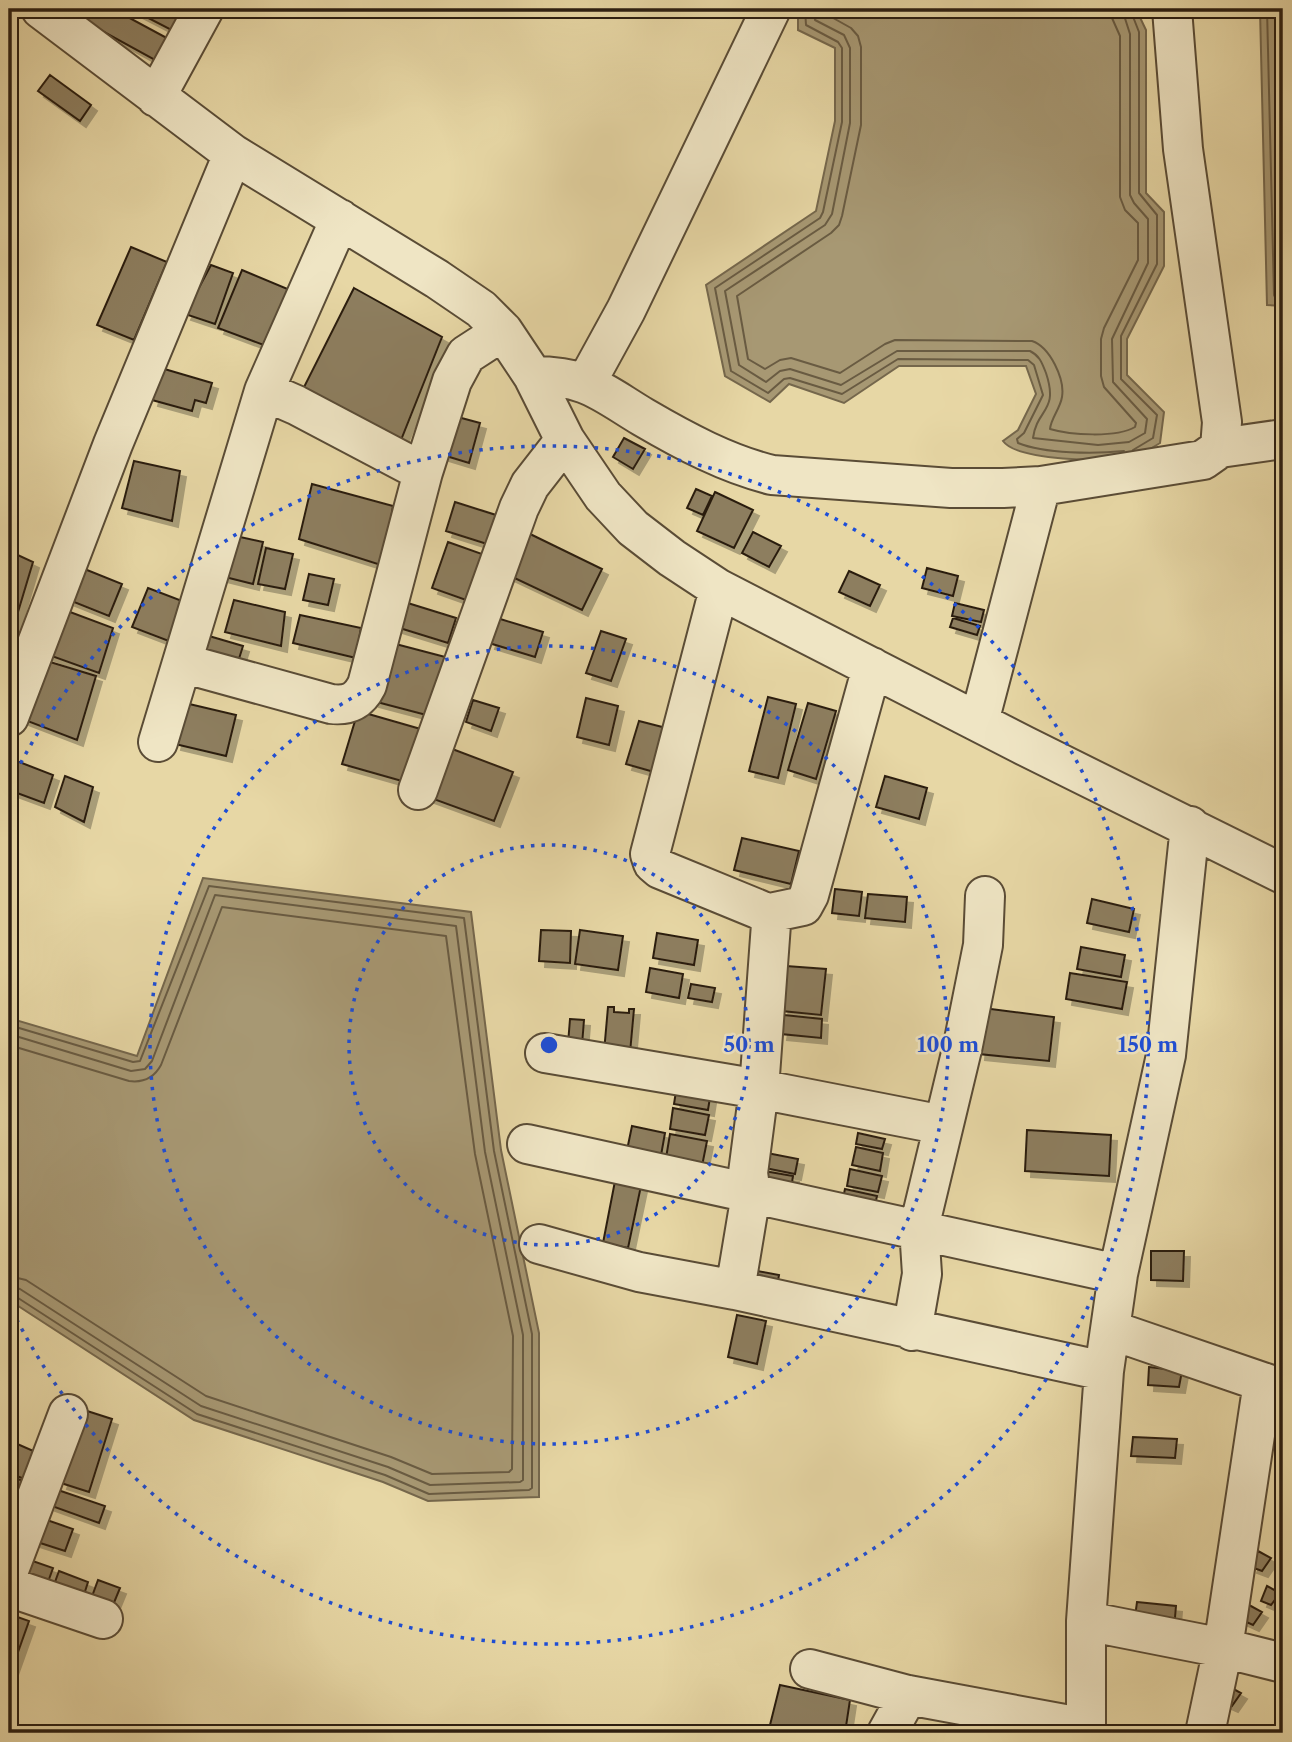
<svg xmlns="http://www.w3.org/2000/svg" width="1292" height="1742" viewBox="0 0 1292 1742" font-family="'Libre Caslon Text',serif">
	<style>
		.water { fill: #a79873; stroke: #75674c; stroke-width: 2 }
		.lines { fill: none; stroke-linecap: round; stroke-linejoin: round }
		.shore { stroke: #695b42; stroke-width: 2 }
		.building { fill: #8d7e5e; stroke: #2b1e11; stroke-width: 2; filter: url(#shadow) }
		.minor-casing { stroke: #5a4c36; stroke-width: 42 }
		.minor { stroke: #efe5c4; stroke-width: 38 }
		.ring { fill: none; stroke: #1d4ed8; stroke-width: 3.5; stroke-dasharray: 3.5 7 }
		.centre { fill: #1d4ed8; stroke: #efe5c4; stroke-width: 3.5 }
		.ring-label { font-size: 21px; text-anchor: middle; font-weight: bold; fill: #1d4ed8; stroke: #efe5c4; stroke-width: 5; stroke-linejoin: round; paint-order: stroke }
	</style>
	<defs>
		<filter id="shadow"><feDropShadow dx="6" dy="6" stdDeviation="0" flood-color="#0004"/></filter>
	</defs>
	<rect width="100%" height="100%" fill="#e7d7a5"/>
	<filter id="stains"><feTurbulence type="fractalNoise" baseFrequency=".00286" numOctaves="4"/><feColorMatrix values="0 0 0 0 .2 0 0 0 0 .09 0 0 0 0 .02 0 0 0 .5 -.17"/></filter>
	<radialGradient id="worn" r=".72"><stop offset=".6" stop-color="#630" stop-opacity="0"/><stop offset="1" stop-color="#630" stop-opacity=".3"/></radialGradient>
	<path class="water" d="M 798,9 L 1136,9 L 1146,30 L 1146,193 L 1164,212 L 1164,266 L 1127,339 L 1127,375 L 1164,412 L 1160,443 C 1151,448 1141,456 1131,458 C 1106,462 1017,461 1003,441 L 1018,430 L 1036,394 L 1026,366 L 899,366 L 844,403 L 789,384 L 770,402 L 725,376 L 706,285 L 816,211 L 835,121 L 835,48 L 798,30 Z
		M 1260,9 L 1283,9 L 1283,306 L 1267,305 Z
		M 203,878 L 471,912 L 501,1150 L 539,1333 L 539,1497 L 428,1501 L 383,1482 L 194,1420 L 9,1300 L 9,1018 L 137,1056 Z"/>
	<g class="lines">
		<path class="shore" d="M 805,9 L 806,25 L 838,42 L 842,48 L 842,122 L 823,212 L 820,218 L 715,288 L 731,371 L 768,393 L 784,379 L 790,378 L 842,394 L 898,359 L 1028,360 L 1034,365 L 1043,395 L 1024,433 L 1017,439 L 1018,443 C 1045,454 1095,454 1124,451
			M 814,9 L 815,20 L 844,35 L 850,48 L 850,123 L 832,214 L 825,225 L 725,291 L 739,365 L 766,382 L 780,371 L 790,369 L 841,385 L 897,351 L 1030,351 C 1040,356 1042,363 1046,373 C 1059,412 1037,408 1033,438 L 1098,445 L 1129,442 L 1145,433 L 1147,419 L 1113,382 L 1112,339 L 1148,263 L 1148,219 L 1134,203 L 1130,195 L 1130,34 L 1122,9
			M 824,9 L 826,14 L 851,28 L 858,36 L 861,47 L 861,125 L 842,216 L 839,225 L 831,233 L 737,296 L 748,359 L 765,369 L 780,360 L 791,358 L 840,373 L 885,344 L 895,340 L 1032,341 C 1050,347 1065,379 1062,397 C 1060,409 1051,418 1050,429 C 1070,435 1116,438 1135,427 L 1136,423 L 1104,387 L 1101,376 L 1101,339 L 1104,328 L 1138,260 L 1138,223 L 1125,210 L 1120,197 L 1120,36 L 1112,18 L 1111,9
			M 1130,9 L 1139,32 L 1139,193 L 1157,215 L 1157,264 L 1121,336 L 1121,379 L 1157,415 L 1153,438 L 1133,450
			M 1267,9 L 1274,295 L 1276,299 L 1283,299
			M 1276,9 L 1283,289
			M 9,1025 L 133,1062 L 140,1061 L 209,886 L 464,918 L 494,1151 L 532,1334 L 532,1488 L 529,1490 L 429,1494 L 385,1475 L 197,1414 L 15,1296 L 9,1295
			M 9,1034 L 131,1071 L 145,1069 L 152,1061 L 215,895 L 456,926 L 485,1152 L 523,1335 L 523,1480 L 520,1482 L 430,1485 L 388,1467 L 201,1406 L 20,1289 L 9,1286
			M 9,1045 L 129,1081 C 144,1083 154,1078 161,1065 L 222,907 L 446,936 L 475,1154 L 513,1336 L 512,1469 L 509,1472 L 432,1474 L 391,1457 L 206,1396 L 26,1280 L 9,1276"/>
	</g>
	<path class="building" d="M 76,9 L 113,9 L 176,43 L 164,65 L 73,15 Z
		M 131,9 L 180,9 L 192,15 L 181,35 Z
		M 50,75 L 91,105 L 80,121 L 38,91 Z
		M 131,247 L 167,262 L 134,340 L 97,325 Z
		M 211,265 L 233,273 L 215,324 L 185,314 Z
		M 242,270 L 290,290 L 269,347 L 218,328 Z
		M 354,288 L 442,337 L 397,450 L 300,395 Z
		M 161,368 L 212,383 L 206,403 L 195,400 L 192,411 L 152,400 Z
		M 454,416 L 480,423 L 469,463 L 443,455 Z
		M 624,438 L 645,449 L 633,469 L 613,457 Z
		M 134,461 L 180,471 L 172,521 L 122,508 Z
		M 312,484 L 393,506 L 384,566 L 299,539 Z
		M 696,489 L 712,496 L 703,515 L 687,508 Z
		M 715,492 L 753,510 L 734,548 L 697,531 Z
		M 455,502 L 496,515 L 487,544 L 446,531 Z
		M 526,532 L 602,569 L 582,610 L 506,574 Z
		M 753,532 L 781,546 L 769,567 L 742,553 Z
		M 231,535 L 263,542 L 253,584 L 221,576 Z
		M 448,542 L 482,554 L 466,600 L 432,588 Z
		M 266,548 L 293,554 L 285,589 L 258,584 Z
		M 9,551 L 33,562 L 9,642 Z
		M 82,568 L 122,584 L 109,616 L 69,600 Z
		M 927,568 L 958,576 L 953,596 L 922,588 Z
		M 849,571 L 880,585 L 870,606 L 839,592 Z
		M 309,574 L 334,579 L 328,605 L 303,600 Z
		M 148,588 L 190,604 L 174,643 L 132,627 Z
		M 234,600 L 285,612 L 281,646 L 225,632 Z
		M 398,600 L 456,618 L 448,643 L 390,625 Z
		M 955,603 L 984,610 L 981,622 L 952,616 Z
		M 62,609 L 113,628 L 99,673 L 46,654 Z
		M 300,615 L 361,628 L 356,658 L 293,643 Z
		M 497,618 L 543,632 L 535,657 L 489,643 Z
		M 953,618 L 980,626 L 977,635 L 950,627 Z
		M 601,631 L 626,639 L 611,681 L 586,673 Z
		M 209,636 L 243,646 L 237,665 L 204,656 Z
		M 388,642 L 449,658 L 434,717 L 373,701 Z
		M 37,658 L 96,676 L 77,740 L 17,717 Z
		M 768,697 L 796,704 L 778,778 L 749,771 Z
		M 586,698 L 618,706 L 609,745 L 577,737 Z
		M 473,700 L 499,708 L 491,731 L 466,722 Z
		M 185,703 L 236,715 L 226,756 L 175,744 Z
		M 808,703 L 836,711 L 816,779 L 788,770 Z
		M 358,711 L 431,732 L 416,785 L 342,764 Z
		M 639,721 L 674,730 L 661,774 L 626,764 Z
		M 447,747 L 513,772 L 494,821 L 428,797 Z
		M 9,758 L 53,775 L 44,803 L 9,790 Z
		M 65,776 L 93,787 L 84,822 L 55,807 Z
		M 885,776 L 927,788 L 919,819 L 876,807 Z
		M 742,838 L 799,851 L 791,884 L 734,870 Z
		M 835,889 L 862,892 L 859,916 L 832,913 Z
		M 868,894 L 907,897 L 905,922 L 865,918 Z
		M 1092,899 L 1134,909 L 1129,932 L 1087,923 Z
		M 541,930 L 571,931 L 570,963 L 539,961 Z
		M 580,930 L 623,936 L 618,970 L 575,964 Z
		M 657,933 L 698,940 L 694,965 L 653,958 Z
		M 1081,947 L 1125,955 L 1121,977 L 1077,969 Z
		M 786,966 L 826,969 L 821,1015 L 782,1011 Z
		M 650,968 L 683,974 L 679,998 L 646,992 Z
		M 1070,973 L 1127,982 L 1122,1009 L 1066,999 Z
		M 691,984 L 715,988 L 712,1002 L 688,998 Z
		M 608,1007 L 614,1007 L 614,1012 L 629,1013 L 629,1009 L 634,1009 L 630,1053 L 604,1052 Z
		M 983,1008 L 1054,1017 L 1049,1061 L 979,1054 Z
		M 784,1015 L 822,1019 L 821,1038 L 781,1034 Z
		M 570,1019 L 584,1020 L 582,1045 L 568,1044 Z
		M 677,1085 L 711,1091 L 708,1110 L 674,1104 Z
		M 673,1108 L 709,1115 L 705,1135 L 670,1129 Z
		M 632,1126 L 665,1133 L 660,1161 L 626,1155 Z
		M 1027,1130 L 1111,1135 L 1109,1176 L 1025,1171 Z
		M 858,1133 L 885,1139 L 882,1149 L 856,1144 Z
		M 670,1134 L 707,1141 L 701,1171 L 665,1164 Z
		M 856,1147 L 883,1153 L 880,1171 L 852,1165 Z
		M 767,1153 L 798,1159 L 795,1174 L 765,1168 Z
		M 850,1169 L 882,1176 L 878,1192 L 847,1186 Z
		M 764,1171 L 793,1176 L 791,1189 L 762,1183 Z
		M 616,1176 L 642,1181 L 628,1248 L 603,1243 Z
		M 845,1189 L 877,1196 L 873,1214 L 841,1207 Z
		M 1151,1251 L 1184,1251 L 1183,1281 L 1151,1280 Z
		M 752,1270 L 779,1275 L 776,1292 L 749,1287 Z
		M 737,1315 L 766,1321 L 757,1364 L 728,1357 Z
		M 1149,1367 L 1182,1371 L 1179,1387 L 1148,1385 Z
		M 84,1410 L 112,1419 L 89,1492 L 61,1483 Z
		M 1133,1437 L 1177,1439 L 1175,1458 L 1131,1456 Z
		M 15,1443 L 38,1453 L 27,1480 L 9,1473 L 9,1457 Z
		M 9,1476 L 29,1483 L 22,1501 L 9,1496 Z
		M 55,1489 L 105,1506 L 99,1523 L 49,1505 Z
		M 41,1518 L 73,1529 L 65,1551 L 34,1541 Z
		M 1258,1551 L 1271,1558 L 1262,1571 L 1251,1567 Z
		M 24,1558 L 53,1568 L 44,1593 L 15,1582 Z
		M 59,1571 L 88,1582 L 81,1604 L 51,1593 Z
		M 98,1580 L 120,1588 L 111,1610 L 90,1602 Z
		M 1267,1586 L 1280,1593 L 1271,1605 L 1261,1601 Z
		M 1137,1602 L 1176,1606 L 1174,1629 L 1134,1624 Z
		M 1249,1605 L 1262,1612 L 1253,1625 L 1242,1620 Z
		M 9,1614 L 29,1621 L 12,1669 L 9,1668 Z
		M 1283,1677 L 1283,1696 L 1276,1692 Z
		M 780,1685 L 850,1700 L 845,1733 L 808,1733 L 770,1725 Z
		M 1228,1686 L 1241,1693 L 1232,1706 L 1221,1701 Z"/>
	<g class="lines">
		<defs>
			<path id="minor" d="M 41,9 L 233,154 L 437,279 L 481,309 L 503,331 L 533,376 L 565,440 L 603,496 L 633,528 L 672,558 L 719,589 L 1025,746 L 1283,874
				M 156,97 L 204,9
				M 533,376 C 587,376 600,391 643,417 C 684,441 727,464 772,475 L 951,488 L 1003,488 L 1041,486 L 1203,460 L 1220,448 L 1222,422 L 1183,149 L 1172,9
				M 586,383 L 626,310 L 771,9
				M 264,391 L 340,219
				M 1220,448 L 1283,439
				M 719,589 L 650,854 L 653,863 L 660,869 L 760,910 L 768,916 L 771,924 L 759,1089 L 748,1173 L 751,1194 L 735,1290
				M 182,663 L 331,704 C 349,706 359,701 367,685 L 423,472 L 452,381 L 466,355 L 503,331
				M 9,717 L 113,444 L 233,154
				M 979,722 L 1041,486
				M 158,742 L 264,391 L 296,405 L 423,472
				M 418,790 L 519,508 L 530,485 L 565,440
				M 765,914 L 803,906 L 809,895 L 872,667
				M 545,1053 L 759,1089 L 943,1125
				M 527,1144 L 1118,1274
				M 539,1244 L 639,1272 L 735,1290 L 1104,1371
				M 1111,1330 L 1283,1389
				M 912,1331 L 922,1274 L 919,1228 L 963,1045 L 983,945 L 985,896
				M 9,1570 L 68,1414
				M 9,1587 L 103,1619
				M 1086,1621 L 1223,1648 L 1283,1663
				M 810,1669 L 908,1695 L 1086,1728
				M 887,1733 L 908,1695
				M 1086,1733 L 1086,1621 L 1104,1371 L 1118,1274 L 1166,1055 L 1190,826
				M 1205,1733 L 1223,1648 L 1263,1382"/>
		</defs>
		<use href="#minor" class="minor-casing"/>
		<use href="#minor" class="minor"/>
	</g>
	<g class="ring">
		<circle cx="549" cy="1045" r="200"/>
		<circle cx="549" cy="1045" r="399"/>
		<path d="M11 782A599 599 0 1 1 11 1308"/>
	</g>
	<circle cx="549" cy="1045" r="10" class="centre"/>
	<g class="ring-label">
		<text x="749" y="1052">50 m</text>
		<text x="948" y="1052">100 m</text>
		<text x="1148" y="1052">150 m</text>
	</g>
	<rect width="1292" height="1742" fill="none" stroke="#e7d7a5" stroke-width="35"/>
	<rect x="10" y="10" width="1271" height="1721" fill="none" stroke="#2b1e11" stroke-width="3.5"/>
	<rect x="18" y="18" width="1257" height="1707" fill="none" stroke="#2b1e11" stroke-width="2"/>
	<rect width="100%" height="100%" filter="url(#stains)"/>
	<rect width="100%" height="100%" fill="url(#worn)"/>
</svg>
